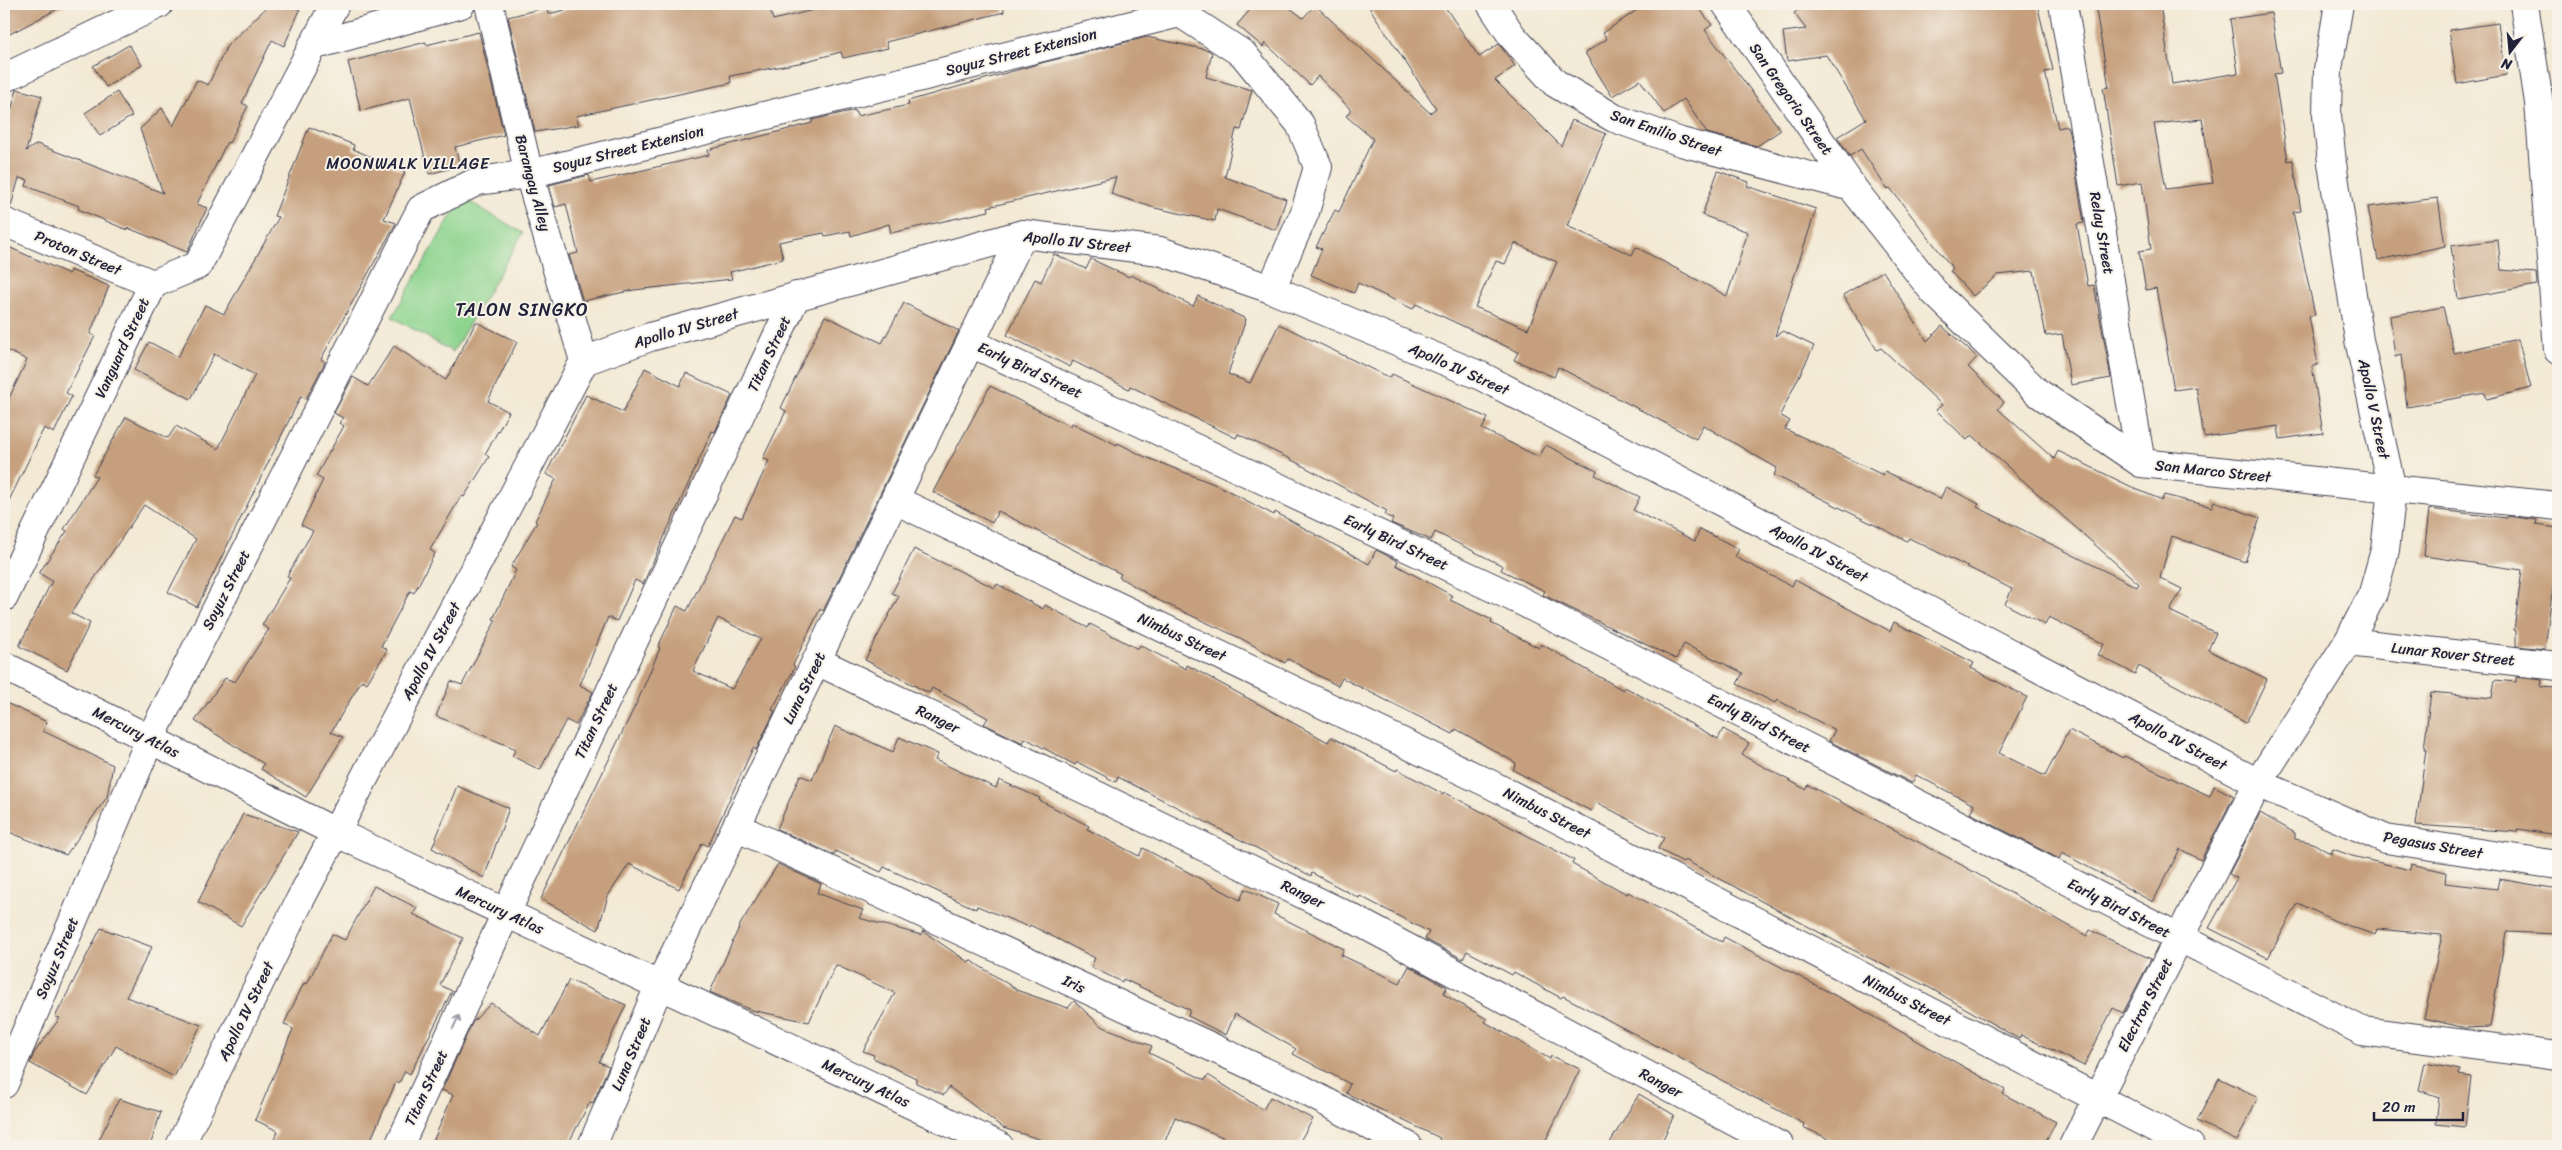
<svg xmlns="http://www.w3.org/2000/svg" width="2562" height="1150" viewBox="0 0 2562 1150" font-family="Sriracha,sans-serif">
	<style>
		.green { fill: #8dd48e; stroke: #587b64 }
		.building { fill: #c6a07e; fill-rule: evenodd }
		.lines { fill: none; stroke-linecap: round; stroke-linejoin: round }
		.minor-casing { stroke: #414052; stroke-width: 30 }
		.tertiary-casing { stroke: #414052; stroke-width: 30 }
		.minor { stroke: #fff; stroke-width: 28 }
		.tertiary { stroke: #fff; stroke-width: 28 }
		.oneway { stroke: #9c9ca7 }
		.labels { text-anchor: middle; stroke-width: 4; stroke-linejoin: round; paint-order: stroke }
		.street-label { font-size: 15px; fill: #22223b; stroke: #f7f3e8 }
		.neighbourhood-label { font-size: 16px; letter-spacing: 1px; fill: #22223b; stroke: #f7f3e8 }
		.quarter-label { font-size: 18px; letter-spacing: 1px; fill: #22223b; stroke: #f7f3e8 }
	</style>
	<rect width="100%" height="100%" fill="#f7f3e8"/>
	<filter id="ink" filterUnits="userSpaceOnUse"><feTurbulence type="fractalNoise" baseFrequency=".02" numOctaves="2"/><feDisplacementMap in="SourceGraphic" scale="10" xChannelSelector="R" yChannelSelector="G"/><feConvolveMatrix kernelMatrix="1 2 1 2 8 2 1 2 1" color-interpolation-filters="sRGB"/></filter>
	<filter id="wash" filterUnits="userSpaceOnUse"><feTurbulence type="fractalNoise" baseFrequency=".0096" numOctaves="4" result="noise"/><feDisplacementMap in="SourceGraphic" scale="20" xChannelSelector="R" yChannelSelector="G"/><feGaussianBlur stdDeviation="1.12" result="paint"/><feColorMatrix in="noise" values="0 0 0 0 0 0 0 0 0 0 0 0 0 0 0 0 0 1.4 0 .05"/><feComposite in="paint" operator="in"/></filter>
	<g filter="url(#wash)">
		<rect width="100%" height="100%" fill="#f3e9d4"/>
		<path class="green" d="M 462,197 L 523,233 L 453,352 L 392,317 Z"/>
		<g id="blocks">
			<path class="building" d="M 4,4 L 67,4 L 4,37 Z
				M 270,4 L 286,4 L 300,10 L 284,46 L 272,40 L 242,103 L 248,106 L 229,143 L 227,142 L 197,204 L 207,208 L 187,252 L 128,228 L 127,230 L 78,209 L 79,206 L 26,186 L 28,180 L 19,178 L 11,206 L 4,205 L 4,136 L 17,89 L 42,96 L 26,151 L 37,144 L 163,193 L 140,129 L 162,108 L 173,126 L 197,80 L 208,85 L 227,46 Z
				M 590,4 L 769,4 L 773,20 L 837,4 L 1003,4 L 1004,12 L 886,42 L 888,48 L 843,58 L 841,52 L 799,63 L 730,76 L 731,83 L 576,116 L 579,125 L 535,132 L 508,17 L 547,7 L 548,14 Z
				M 1255,4 L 1285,4 L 1303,18 L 1315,5 L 1430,113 L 1436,108 L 1367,4 L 1443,4 L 1479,57 L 1499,44 L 1515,66 L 1495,80 L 1561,146 L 1572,120 L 1606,134 L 1567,226 L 1632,255 L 1636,247 L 1727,296 L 1748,232 L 1702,215 L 1718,171 L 1749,182 L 1747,186 L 1816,209 L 1775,336 L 1783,331 L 1814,346 L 1780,415 L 1790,421 L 1785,429 L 1883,475 L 1885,471 L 1940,499 L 1946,487 L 1979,504 L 1977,507 L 2137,587 L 2139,584 L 1972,435 L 1967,440 L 1936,410 L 1942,405 L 1881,348 L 1877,350 L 1843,295 L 1883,271 L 1927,341 L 1942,326 L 1977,357 L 1968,367 L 2004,402 L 1998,409 L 2054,459 L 2058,451 L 2138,490 L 2162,500 L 2164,495 L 2212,507 L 2214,501 L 2260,518 L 2245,562 L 2172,536 L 2160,578 L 2182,589 L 2170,611 L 2216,633 L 2208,650 L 2267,679 L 2246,723 L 2139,666 L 2135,674 L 2098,655 L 2104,644 L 2049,617 L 2045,625 L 2005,604 L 2012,589 L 1909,538 L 1907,541 L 1774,475 L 1777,468 L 1703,425 L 1696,439 L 1558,367 L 1554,377 L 1514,360 L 1518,352 L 1416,304 L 1413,309 L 1358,283 L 1354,293 L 1311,275 L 1322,249 L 1316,247 L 1335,210 L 1339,212 L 1373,139 L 1346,116 L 1351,110 L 1318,76 L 1310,85 L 1265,43 L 1263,47 L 1237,25 ZM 1515,243 L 1557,262 L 1528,329 L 1475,307 L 1496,261 L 1505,264 Z
				M 1646,4 L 1696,4 L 1712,25 L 1705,30 L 1781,130 L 1757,146 L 1707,133 L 1684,99 L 1664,113 L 1640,80 L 1612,96 L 1585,53 L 1607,39 L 1603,33 Z
				M 1807,4 L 2037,4 L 2053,70 L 2045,72 L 2058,128 L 2067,126 L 2069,132 L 2084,223 L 2077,224 L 2088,286 L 2094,285 L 2111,378 L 2071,385 L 2062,334 L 2046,336 L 2034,271 L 1998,275 L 1973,296 L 1950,271 L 1953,269 L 1890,188 L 1887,189 L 1861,149 L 1850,156 L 1837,137 L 1866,119 L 1826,55 L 1787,61 L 1783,32 L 1806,29 L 1794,13 Z
				M 2095,4 L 2160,4 L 2172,84 L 2238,73 L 2230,19 L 2271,13 L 2281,73 L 2274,74 L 2288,161 L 2293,160 L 2301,211 L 2293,212 L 2315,315 L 2309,316 L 2318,365 L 2312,366 L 2323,433 L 2280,439 L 2278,426 L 2204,437 L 2196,387 L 2174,390 L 2156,288 L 2146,290 L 2139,251 L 2151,249 L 2142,182 L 2118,186 L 2103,88 L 2109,87 ZM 2202,119 L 2213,183 L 2166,189 L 2154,124 Z
				M 2498,23 L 2506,75 L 2457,84 L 2449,30 Z
				M 479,32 L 504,135 L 455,147 L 460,166 L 429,174 L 410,98 L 361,111 L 348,62 L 426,42 L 426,45 Z
				M 1147,37 L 1208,50 L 1212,53 L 1206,77 L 1252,90 L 1241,130 L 1236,129 L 1225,177 L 1286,199 L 1276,230 L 1217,209 L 1215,221 L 1155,208 L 1111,194 L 1116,177 L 988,207 L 989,211 L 891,233 L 889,224 L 851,236 L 850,231 L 825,236 L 824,233 L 779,242 L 783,259 L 730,272 L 732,279 L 634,290 L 583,301 L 569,255 L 578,253 L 566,204 L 555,207 L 549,185 L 589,175 L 591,182 L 709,155 L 708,150 L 812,123 L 812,120 L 855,110 L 857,116 L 909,105 L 908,101 L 1045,62 Z
				M 129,45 L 142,65 L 106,87 L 93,66 Z
				M 117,92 L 132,116 L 100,136 L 85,113 Z
				M 309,127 L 354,145 L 353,149 L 405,172 L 384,219 L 396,223 L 321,359 L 325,362 L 306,399 L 301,396 L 197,607 L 168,592 L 196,539 L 144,505 L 71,613 L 90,623 L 67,670 L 19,646 L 52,581 L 39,573 L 67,531 L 64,529 L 97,477 L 93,475 L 126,417 L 168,438 L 176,426 L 218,449 L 255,375 L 214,354 L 191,399 L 134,370 L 149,342 L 178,357 L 205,305 L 224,314 L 279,217 L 274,216 Z
				M 2438,198 L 2445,246 L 2378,260 L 2368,207 Z
				M 2498,240 L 2501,270 L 2536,273 L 2537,285 L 2458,299 L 2451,246 Z
				M 4,245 L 69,274 L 70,270 L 109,286 L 90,334 L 95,336 L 66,393 L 72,396 L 54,433 L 44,428 L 4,511 L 4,409 L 27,360 L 4,349 Z
				M 1054,254 L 1086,269 L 1091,259 L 1129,277 L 1131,275 L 1193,306 L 1198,296 L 1246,319 L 1228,374 L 1250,383 L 1279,324 L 1390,378 L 1392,374 L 1488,418 L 1482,429 L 1539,457 L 1546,445 L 1597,471 L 1595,475 L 1640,497 L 1633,510 L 1695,541 L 1700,529 L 1739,549 L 1735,557 L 1792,586 L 1795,580 L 1890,631 L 1894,622 L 1974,663 L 1971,668 L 2027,697 L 1999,753 L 2045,776 L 2069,730 L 2123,758 L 2124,756 L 2210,796 L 2214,786 L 2234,796 L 2201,860 L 2180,849 L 2153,902 L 2062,853 L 2059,859 L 1970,813 L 1974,805 L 1916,775 L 1912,783 L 1829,741 L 1835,730 L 1777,700 L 1775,703 L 1737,684 L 1743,673 L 1684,644 L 1676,659 L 1543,595 L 1545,591 L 1501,570 L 1503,566 L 1435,532 L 1431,540 L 1391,523 L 1393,519 L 1385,515 L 1387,511 L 1288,458 L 1238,434 L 1236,438 L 1130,386 L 1129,389 L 1073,361 L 1070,367 L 1007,335 L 1035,279 L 1041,282 Z
				M 904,303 L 959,331 L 823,611 L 820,609 L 793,665 L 795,667 L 772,710 L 775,711 L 756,750 L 753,748 L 708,846 L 702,843 L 679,889 L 629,864 L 608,896 L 598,930 L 541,899 L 639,698 L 660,648 L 658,647 L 677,606 L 687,611 L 735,515 L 742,518 L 769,461 L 763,458 L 786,411 L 781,408 L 825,316 L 882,343 ZM 718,618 L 761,639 L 732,689 L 693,671 Z
				M 2443,307 L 2454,353 L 2518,339 L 2531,388 L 2487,399 L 2485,393 L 2407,407 L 2401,355 L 2395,357 L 2390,316 Z
				M 476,322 L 517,342 L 488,401 L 509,412 L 485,454 L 489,457 L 464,497 L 461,496 L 430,550 L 435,553 L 414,593 L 410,591 L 381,646 L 387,650 L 367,683 L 362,680 L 331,732 L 343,737 L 306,797 L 261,769 L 264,764 L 195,721 L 225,678 L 235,682 L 269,629 L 262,625 L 290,578 L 287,576 L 313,531 L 301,525 L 323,480 L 316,476 L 344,426 L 339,423 L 343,418 L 334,413 L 353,377 L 368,386 L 394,346 L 446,380 Z
				M 645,368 L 680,386 L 686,373 L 732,395 L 715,432 L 712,431 L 643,584 L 635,580 L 617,621 L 608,617 L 580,685 L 593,692 L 576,725 L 566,720 L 540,770 L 512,756 L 516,749 L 436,716 L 451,681 L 462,685 L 496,620 L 493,619 L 516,570 L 511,567 L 537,522 L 535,521 L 556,479 L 546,474 L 586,395 L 623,412 Z
				M 990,386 L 1070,426 L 1072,423 L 1117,445 L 1118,443 L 1143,456 L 1219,486 L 1274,515 L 1275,512 L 1369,564 L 1376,550 L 1398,561 L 1396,565 L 1453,596 L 1450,600 L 1492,620 L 1491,623 L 1539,648 L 1541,644 L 1623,690 L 1625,687 L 1718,739 L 1723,729 L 1749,743 L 1742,755 L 1805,789 L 1808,785 L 1949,858 L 2087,936 L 2090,930 L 2151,959 L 2123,1013 L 2113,1008 L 2084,1066 L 2021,1035 L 2019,1039 L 1930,988 L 1837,942 L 1685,860 L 1683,862 L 1658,849 L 1664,838 L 1596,802 L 1591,811 L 1513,770 L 1516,763 L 1456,729 L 1453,734 L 1342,678 L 1338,686 L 1288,659 L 1285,663 L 1242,639 L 1160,601 L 1119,577 L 1121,574 L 998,511 L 992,523 L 933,492 Z
				M 2429,509 L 2506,518 L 2507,516 L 2537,520 L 2536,525 L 2558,528 L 2558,546 L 2545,649 L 2516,646 L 2516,631 L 2514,630 L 2522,570 L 2424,556 Z
				M 914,549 L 995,588 L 997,584 L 1043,609 L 1045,605 L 1088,628 L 1090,624 L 1138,649 L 1140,645 L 1186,669 L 1187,665 L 1328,742 L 1331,737 L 1396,771 L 1397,769 L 1443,794 L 1444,792 L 1574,860 L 1572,864 L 1627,894 L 1628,892 L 1722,942 L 1724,937 L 1859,1008 L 2005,1090 L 2003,1094 L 2056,1122 L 2043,1146 L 1844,1146 L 1803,1127 L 1804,1124 L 1563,996 L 1561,998 L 1514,972 L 1512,975 L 1467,951 L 1463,959 L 1425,939 L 1429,932 L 1360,896 L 1359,898 L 1312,873 L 1311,876 L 1118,777 L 1116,782 L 1077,762 L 1075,765 L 1025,738 L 1023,743 L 984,724 L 988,718 L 932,688 L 929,693 L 865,660 L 899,596 L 892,593 Z
				M 2516,677 L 2542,680 L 2541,687 L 2558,688 L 2558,835 L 2517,829 L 2517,832 L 2416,825 L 2426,749 L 2424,749 L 2431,692 L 2492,698 L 2495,680 L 2516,682 Z
				M 4,702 L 47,722 L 43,731 L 113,765 L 107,797 L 66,855 L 4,830 Z
				M 835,726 L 893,752 L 899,737 L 938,754 L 935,760 L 996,788 L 999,780 L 1040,798 L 1039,800 L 1089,826 L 1087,829 L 1139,856 L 1143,848 L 1240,900 L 1245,889 L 1278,904 L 1274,914 L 1344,949 L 1341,955 L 1400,983 L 1409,966 L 1447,987 L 1443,994 L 1487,1019 L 1485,1022 L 1550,1059 L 1551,1056 L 1580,1069 L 1543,1146 L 1436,1146 L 1440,1138 L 1346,1093 L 1350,1084 L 1293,1054 L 1296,1049 L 1235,1014 L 1226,1035 L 1188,1016 L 1190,1010 L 1123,979 L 1122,982 L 1091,967 L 1095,958 L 1030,925 L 1029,927 L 977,906 L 976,909 L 884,867 L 881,872 L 836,851 L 834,855 L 777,829 L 800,775 L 812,780 Z
				M 457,786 L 509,808 L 484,878 L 432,848 Z
				M 2260,813 L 2295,833 L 2295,839 L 2313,843 L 2331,854 L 2333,849 L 2352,856 L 2410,870 L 2411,864 L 2446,872 L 2445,883 L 2497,889 L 2499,879 L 2558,889 L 2558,934 L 2506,932 L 2490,1027 L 2465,1028 L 2424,1018 L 2442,935 L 2377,929 L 2375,935 L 2335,921 L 2298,903 L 2268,958 L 2209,928 L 2237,878 L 2229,874 Z
				M 243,814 L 298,832 L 241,926 L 198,902 Z
				M 778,864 L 821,884 L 817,893 L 863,910 L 859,918 L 921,935 L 923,931 L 968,962 L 970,960 L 1019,991 L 1068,1008 L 1074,1001 L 1101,1026 L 1152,1046 L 1149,1053 L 1205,1080 L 1208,1075 L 1263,1110 L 1270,1097 L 1313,1119 L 1297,1146 L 1244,1146 L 1175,1117 L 1163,1146 L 1062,1146 L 1003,1128 L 949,1087 L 944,1095 L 916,1083 L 916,1078 L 873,1058 L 874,1055 L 863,1051 L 895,993 L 836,965 L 809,1022 L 751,1010 L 710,992 L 741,923 Z
				M 374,886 L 417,908 L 413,914 L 463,938 L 440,985 L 452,991 L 410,1074 L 405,1071 L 399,1083 L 396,1082 L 368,1146 L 271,1146 L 278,1131 L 255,1120 L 293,1029 L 284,1024 L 304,983 L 307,984 L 332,934 L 345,940 Z
				M 101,928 L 152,947 L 126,997 L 201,1025 L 174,1077 L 116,1046 L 87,1095 L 30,1063 L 34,1053 L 60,1018 L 55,1017 Z
				M 569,980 L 626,1005 L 599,1062 L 609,1066 L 593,1103 L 590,1102 L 567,1146 L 431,1146 L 453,1095 L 442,1090 L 472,1023 L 491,1003 L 540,1036 Z
				M 2425,1063 L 2460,1070 L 2459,1075 L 2471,1077 L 2465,1127 L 2436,1124 L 2439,1097 L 2419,1090 Z
				M 2219,1078 L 2258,1097 L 2237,1141 L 2197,1121 Z
				M 1639,1094 L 1674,1115 L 1660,1146 L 1608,1146 Z
				M 119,1099 L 161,1112 L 150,1146 L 96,1146 Z"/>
		</g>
	</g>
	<g filter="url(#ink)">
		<use href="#blocks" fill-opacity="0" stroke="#414052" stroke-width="1"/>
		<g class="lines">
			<defs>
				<path id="minor" d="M 489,4 L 529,174 L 584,361
					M 1491,4 L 1512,36 L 1555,83 L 1614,118 L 1681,142 L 1852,187
					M 1726,4 L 1855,191 L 1934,292 L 2037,392 L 2141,463 L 2558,506
					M 2063,4 L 2141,463
					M 2524,4 L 2539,103 L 2558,350
					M 312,46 L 461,4
					M 4,78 L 159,4
					M 4,222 L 153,284
					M 971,343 L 1521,601 L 2362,1031 L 2558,1056
					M 895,500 L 1490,784 L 2190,1146
					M 4,597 L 153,284 L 198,265 L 335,4
					M 2348,642 L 2558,666
					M 817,661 L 1346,915 L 1780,1146
					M 4,666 L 335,832 L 999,1146
					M 736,827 L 1302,1089 L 1408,1146
					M 4,1084 L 150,739 L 421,209 L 478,181 L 529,174 L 1180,13 L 1243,54 L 1300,124 L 1318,167 L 1305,212 L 1271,289
					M 399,1146 L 506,913 L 796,296
					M 592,1146 L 659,986 L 1023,234
					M 2073,1146 L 2258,783 L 2386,839 L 2558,865"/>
				<path id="tertiary" d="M 180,1146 L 300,900 L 584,361 L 650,337 L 1023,234 L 1160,251 L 1271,289 L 1481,376 L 2258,783 L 2348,642 L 2373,593 L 2385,550 L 2392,490 L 2359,340 L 2332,163 L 2327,115 L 2328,69 L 2339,4"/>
			</defs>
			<use href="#minor" class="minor-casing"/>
			<use href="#tertiary" class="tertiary-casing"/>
			<use href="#minor" class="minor"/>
			<use href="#tertiary" class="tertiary"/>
		</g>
		<defs><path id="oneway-shaft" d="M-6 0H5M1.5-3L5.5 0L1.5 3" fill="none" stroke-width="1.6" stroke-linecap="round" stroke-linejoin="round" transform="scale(1.25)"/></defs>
		<use class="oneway" href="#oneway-shaft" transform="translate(456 1022) rotate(-65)"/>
	</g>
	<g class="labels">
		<g class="street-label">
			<text transform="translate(1021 52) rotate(-14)" y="5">Soyuz Street Extension</text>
			<text transform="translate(1791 99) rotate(55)" y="5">San Gregorio Street</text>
			<text transform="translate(1666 133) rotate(19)" y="5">San Emilio Street</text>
			<text transform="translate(628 149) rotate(-14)" y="5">Soyuz Street Extension</text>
			<text transform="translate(533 183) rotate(75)" y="5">Barangay Alley</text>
			<text transform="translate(2102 233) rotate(80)" y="5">Relay Street</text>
			<text transform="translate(1077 242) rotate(6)" y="5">Apollo IV Street</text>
			<text transform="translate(78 253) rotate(23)" y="5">Proton Street</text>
			<text transform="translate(686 328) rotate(-16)" y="5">Apollo IV Street</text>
			<text transform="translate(122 348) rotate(-65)" y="5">Vanguard Street</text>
			<text transform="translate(769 354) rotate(-65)" y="5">Titan Street</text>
			<text transform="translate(1459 369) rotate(24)" y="5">Apollo IV Street</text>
			<text transform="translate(1030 370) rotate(25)" y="5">Early Bird Street</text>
			<text transform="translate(2374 409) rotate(78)" y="5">Apollo V Street</text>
			<text transform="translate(2213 471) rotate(6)" y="5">San Marco Street</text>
			<text transform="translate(1396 542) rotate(25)" y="5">Early Bird Street</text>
			<text transform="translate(1819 553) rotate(28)" y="5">Apollo IV Street</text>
			<text transform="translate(226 590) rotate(-63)" y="5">Soyuz Street</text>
			<text transform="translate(1182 637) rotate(25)" y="5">Nimbus Street</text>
			<text transform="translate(431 651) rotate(-62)" y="5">Apollo IV Street</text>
			<text transform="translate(2453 654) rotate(6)" y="5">Lunar Rover Street</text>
			<text transform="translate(804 688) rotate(-64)" y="5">Luna Street</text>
			<text transform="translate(938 719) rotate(26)" y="5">Ranger</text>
			<text transform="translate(596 721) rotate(-65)" y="5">Titan Street</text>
			<text transform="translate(1759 723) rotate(27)" y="5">Early Bird Street</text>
			<text transform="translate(136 732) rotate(27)" y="5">Mercury Atlas</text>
			<text transform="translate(2178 741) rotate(28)" y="5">Apollo IV Street</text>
			<text transform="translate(1547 813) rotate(27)" y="5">Nimbus Street</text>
			<text transform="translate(2433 845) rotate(10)" y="5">Pegasus Street</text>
			<text transform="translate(1303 894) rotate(26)" y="5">Ranger</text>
			<text transform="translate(2119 908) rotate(27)" y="5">Early Bird Street</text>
			<text transform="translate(500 910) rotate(25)" y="5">Mercury Atlas</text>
			<text transform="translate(57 958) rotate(-67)" y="5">Soyuz Street</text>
			<text transform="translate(1074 984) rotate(25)" y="5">Iris</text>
			<text transform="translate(1907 1000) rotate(27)" y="5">Nimbus Street</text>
			<text transform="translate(2145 1005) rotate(-63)" y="5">Electron Street</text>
			<text transform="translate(246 1011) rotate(-64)" y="5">Apollo IV Street</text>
			<text transform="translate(631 1054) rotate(-67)" y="5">Luna Street</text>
			<text transform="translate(866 1083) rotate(25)" y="5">Mercury Atlas</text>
			<text transform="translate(1661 1083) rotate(28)" y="5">Ranger</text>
			<text transform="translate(426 1088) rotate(-65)" y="5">Titan Street</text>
		</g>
		<g class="neighbourhood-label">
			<text x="408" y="169">MOONWALK VILLAGE</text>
		</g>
		<g class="quarter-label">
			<text x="522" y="316">TALON SINGKO</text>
		</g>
	</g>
	<rect width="2562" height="1150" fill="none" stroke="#f7f3e8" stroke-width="20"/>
	<g transform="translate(2510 52) rotate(196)" stroke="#f7f3e8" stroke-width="4" paint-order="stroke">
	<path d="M0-4L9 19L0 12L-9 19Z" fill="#22223b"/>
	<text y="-8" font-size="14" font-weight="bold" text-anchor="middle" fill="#22223b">N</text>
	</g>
	<path d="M2374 1112v8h89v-8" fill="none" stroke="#22223b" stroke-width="2.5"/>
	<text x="2382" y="1112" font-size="15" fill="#22223b" stroke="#f7f3e8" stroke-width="4" paint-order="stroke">20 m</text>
</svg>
